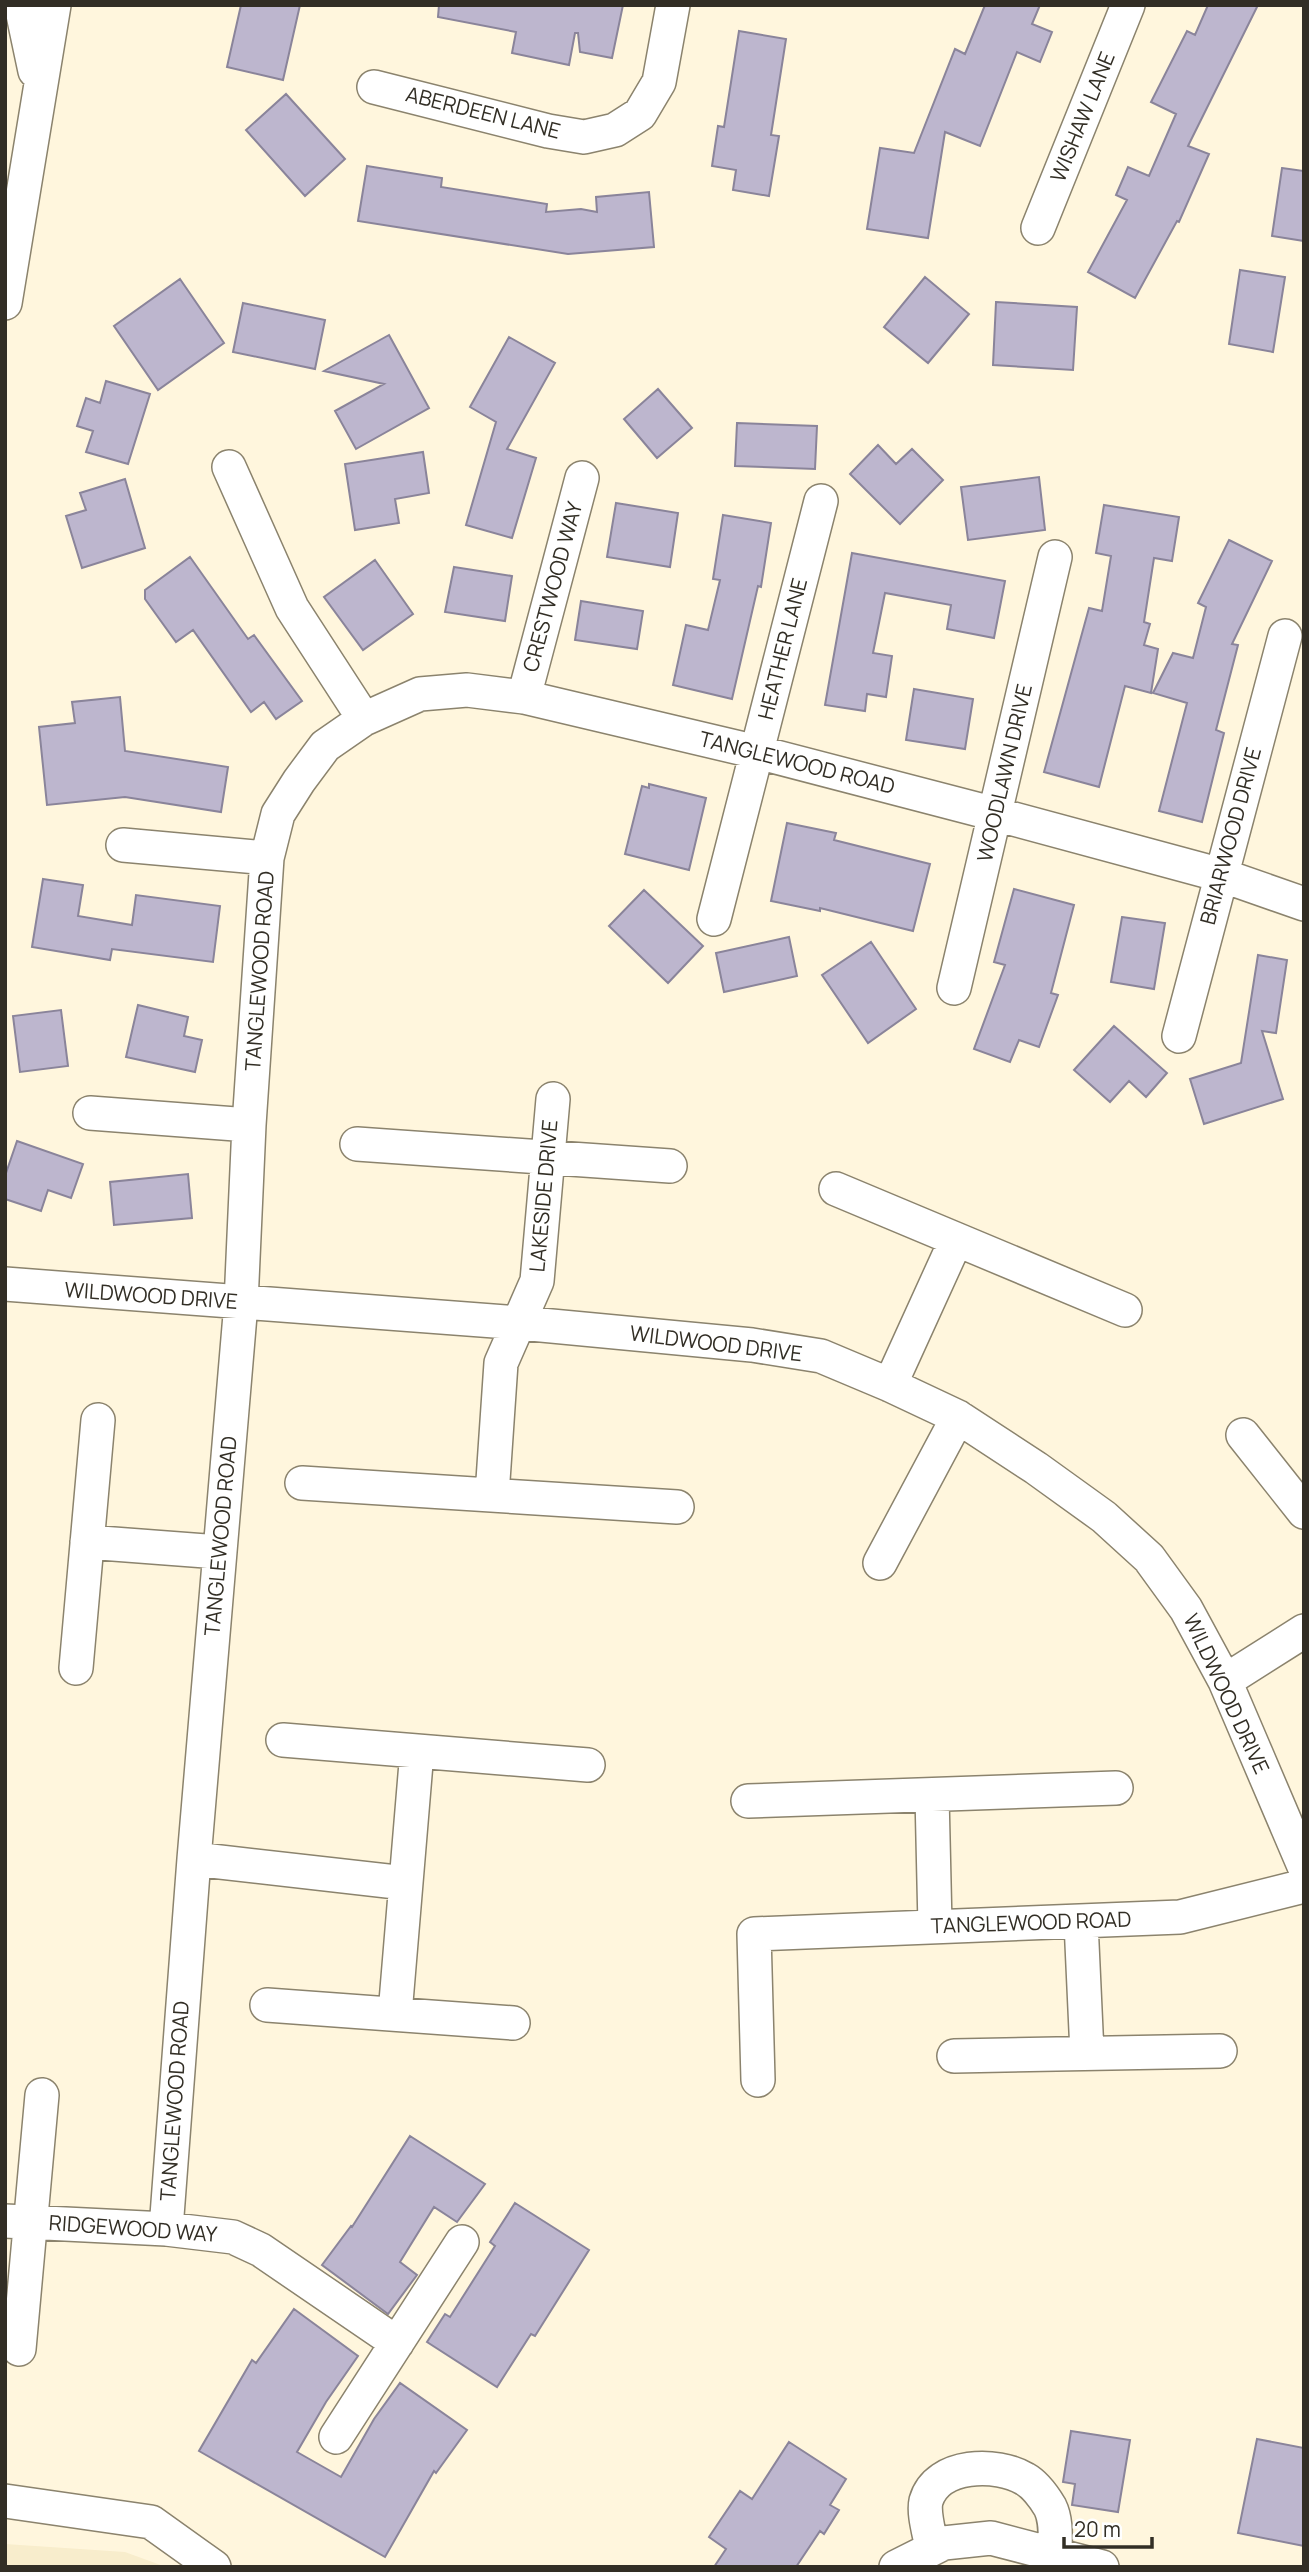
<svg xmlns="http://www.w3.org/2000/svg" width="1309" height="2572" viewBox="0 0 1309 2572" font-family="Manrope,sans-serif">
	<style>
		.built { fill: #f8edcc }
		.building { fill: #bdb6ce; stroke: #8a849a; stroke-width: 2 }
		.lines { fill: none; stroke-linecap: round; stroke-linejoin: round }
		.minor-casing { stroke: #8b836d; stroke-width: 36 }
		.minor { stroke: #fff; stroke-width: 33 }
		.labels { text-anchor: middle; stroke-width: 7; stroke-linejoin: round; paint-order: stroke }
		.street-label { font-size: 21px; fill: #322e25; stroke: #fff }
	</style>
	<rect width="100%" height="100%" fill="#fff6dd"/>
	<path class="built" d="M 5,2544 L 125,2552 L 166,2567 L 5,2567 Z"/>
	<path class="building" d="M 241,5 L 300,5 L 283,80 L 227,67 Z
		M 439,5 L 623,5 L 612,58 L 580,52 L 578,33 L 575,33 L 569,65 L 512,53 L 516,32 L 438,17 Z
		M 985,5 L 1040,5 L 1032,24 L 1052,32 L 1040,62 L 1017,52 L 980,146 L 945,132 L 928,238 L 867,229 L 880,148 L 914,153 L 955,49 L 965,54 Z
		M 1208,5 L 1258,5 L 1188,146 L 1209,154 L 1179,222 L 1177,221 L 1135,298 L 1088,272 L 1127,200 L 1116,195 L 1128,167 L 1149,176 L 1176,114 L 1151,102 L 1187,31 L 1195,35 Z
		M 739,31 L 786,39 L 771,135 L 779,136 L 769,196 L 733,190 L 736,170 L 712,166 L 718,126 L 724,127 Z
		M 286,94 L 345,159 L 305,196 L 246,130 Z
		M 367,166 L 442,178 L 441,187 L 547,204 L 546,212 L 581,209 L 597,212 L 596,197 L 649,192 L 654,247 L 568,254 L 358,221 Z
		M 1282,168 L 1304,171 L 1304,241 L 1272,236 Z
		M 1240,270 L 1285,277 L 1273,352 L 1229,344 Z
		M 925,277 L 969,314 L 928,363 L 884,327 Z
		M 180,279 L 224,343 L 158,390 L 114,326 Z
		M 996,302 L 1077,307 L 1073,370 L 993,365 Z
		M 243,303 L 325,320 L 315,369 L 233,352 Z
		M 389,335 L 429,408 L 356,449 L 335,411 L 384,384 L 324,371 Z
		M 509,337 L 555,363 L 507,449 L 536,458 L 512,538 L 466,525 L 496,422 L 470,407 Z
		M 106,381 L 150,394 L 128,464 L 86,452 L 93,431 L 77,426 L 86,398 L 100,403 Z
		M 658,389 L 692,428 L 657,458 L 624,419 Z
		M 737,423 L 817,426 L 815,469 L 735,466 Z
		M 878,445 L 896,464 L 912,449 L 943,480 L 900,524 L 850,474 Z
		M 423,452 L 429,493 L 395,499 L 399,523 L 355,530 L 345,464 Z
		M 1039,477 L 1045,530 L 968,540 L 961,487 Z
		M 125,479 L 145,548 L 82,568 L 66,516 L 86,510 L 80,493 Z
		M 616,503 L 678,513 L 670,567 L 607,557 Z
		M 1104,505 L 1179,517 L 1172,561 L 1154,558 L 1144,622 L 1150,624 L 1144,645 L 1158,649 L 1151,693 L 1125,686 L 1099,787 L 1044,772 L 1089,608 L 1102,611 L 1111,556 L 1096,553 Z
		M 723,515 L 771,523 L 761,587 L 758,586 L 732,699 L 673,685 L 686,625 L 708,630 L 720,580 L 713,579 Z
		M 1229,540 L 1272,561 L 1232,644 L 1238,645 L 1216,730 L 1224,733 L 1202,822 L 1159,811 L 1187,703 L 1153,693 L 1173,653 L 1193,658 L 1206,607 L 1198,603 Z
		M 852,553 L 1005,581 L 994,638 L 947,629 L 951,605 L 885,593 L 873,653 L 892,656 L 886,697 L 867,694 L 865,711 L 825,705 Z
		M 190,557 L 248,639 L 254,635 L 302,701 L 276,719 L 264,702 L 251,712 L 193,630 L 176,642 L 145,599 L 145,590 Z
		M 375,560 L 413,614 L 363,650 L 324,597 Z
		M 454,567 L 512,576 L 505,621 L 445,612 Z
		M 581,601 L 643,611 L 637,649 L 575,640 Z
		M 914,689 L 973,699 L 965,749 L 906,740 Z
		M 120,697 L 125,751 L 228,767 L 221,812 L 125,797 L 47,805 L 39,727 L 75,723 L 72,702 Z
		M 649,784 L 706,798 L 689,870 L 625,854 L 642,786 L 649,788 Z
		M 787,823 L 836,833 L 834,840 L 930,864 L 913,931 L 820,908 L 820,911 L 771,901 Z
		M 43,879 L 83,885 L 78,916 L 132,925 L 136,895 L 220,906 L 213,962 L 112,949 L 110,960 L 32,947 Z
		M 1014,889 L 1074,905 L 1051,993 L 1058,995 L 1039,1047 L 1019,1040 L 1010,1062 L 974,1049 L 1005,965 L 994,962 Z
		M 644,890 L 703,946 L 668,983 L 609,926 Z
		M 1122,917 L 1165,923 L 1154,989 L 1111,982 Z
		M 789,937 L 797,976 L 724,992 L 716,953 Z
		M 871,942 L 916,1009 L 868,1043 L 822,975 Z
		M 1258,955 L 1287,960 L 1276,1033 L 1262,1031 L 1283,1099 L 1204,1124 L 1190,1079 L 1241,1063 Z
		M 138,1005 L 188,1017 L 184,1036 L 202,1040 L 195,1072 L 126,1057 Z
		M 61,1010 L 68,1066 L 20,1072 L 13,1016 Z
		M 1114,1026 L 1167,1073 L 1146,1097 L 1129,1081 L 1110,1102 L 1074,1070 Z
		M 17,1141 L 83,1164 L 71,1198 L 48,1190 L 41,1211 L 5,1199 L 5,1176 Z
		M 188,1174 L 192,1218 L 114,1225 L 110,1182 Z
		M 410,2136 L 485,2184 L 457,2222 L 434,2207 L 400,2262 L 417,2275 L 388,2314 L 322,2265 L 351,2226 L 352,2227 Z
		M 515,2203 L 589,2250 L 535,2336 L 531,2334 L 497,2387 L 427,2342 L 445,2314 L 450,2317 L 495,2246 L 490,2242 Z
		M 294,2309 L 358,2356 L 326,2402 L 297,2452 L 341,2477 L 374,2419 L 400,2383 L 467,2430 L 436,2473 L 434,2471 L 385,2557 L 199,2451 L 252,2360 L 256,2363 Z
		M 1071,2431 L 1130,2440 L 1118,2512 L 1072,2505 L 1075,2484 L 1063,2482 Z
		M 1257,2439 L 1304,2448 L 1304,2546 L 1238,2533 Z
		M 789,2442 L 846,2479 L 830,2505 L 839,2510 L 824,2534 L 820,2531 L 796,2567 L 714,2567 L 726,2549 L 709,2537 L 740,2491 L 752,2499 Z"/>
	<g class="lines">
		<defs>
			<path id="minor" d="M 21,5 L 35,71
				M 374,87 L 548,131 L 584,137 L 615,130 L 640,114 L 659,82 L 673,5
				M 1038,228 L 1128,5
				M 5,303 L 54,5
				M 229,467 L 292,608 L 364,719
				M 524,697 L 582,478
				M 123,845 L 267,858
				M 714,919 L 821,501
				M 954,988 L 1055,557
				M 1179,1036 L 1285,636
				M 90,1113 L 249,1125
				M 357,1144 L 670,1166
				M 836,1189 L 1125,1310
				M 5,1284 L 520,1323 L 752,1345 L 821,1356 L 890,1385 L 958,1417 L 1036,1468 L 1104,1517 L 1149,1558 L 1186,1609 L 1225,1681 L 1304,1866
				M 890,1385 L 956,1240
				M 1243,1435 L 1304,1512
				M 302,1483 L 677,1507
				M 492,1495 L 501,1363 L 537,1281 L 553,1099
				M 87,1542 L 219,1552
				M 880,1563 L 958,1417
				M 76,1668 L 98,1420
				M 1225,1681 L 1304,1631
				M 283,1740 L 588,1765
				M 932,1795 L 935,1926
				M 748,1801 L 1116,1788
				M 194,1859 L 405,1883
				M 1081,1922 L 1087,2053
				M 267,2005 L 513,2023
				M 395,2014 L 417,1751
				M 954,2056 L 1220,2051
				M 758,2080 L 754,1934 L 1180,1917 L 1304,1886
				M 5,2221 L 166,2229 L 233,2237 L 261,2250 L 397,2343
				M 166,2229 L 194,1859 L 241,1303 L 249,1125 L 267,858 L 278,814 L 299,781 L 325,746 L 364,719 L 420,694 L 467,690 L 524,697 L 757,752 L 995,814 L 1221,875 L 1304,904
				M 19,2349 L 42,2095
				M 336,2437 L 462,2242
				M 5,2501 L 151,2522 L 214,2567
				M 932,2549 C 930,2535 923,2514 926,2501 C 937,2463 997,2462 1025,2479 C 1034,2484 1044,2497 1050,2507 C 1057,2521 1055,2539 1055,2555
				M 896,2567 L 944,2543 L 991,2538 L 1102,2567"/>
		</defs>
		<use href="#minor" class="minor-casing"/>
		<use href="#minor" class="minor"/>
	</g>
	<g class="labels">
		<g class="street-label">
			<text transform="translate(483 113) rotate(14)" y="7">ABERDEEN LANE</text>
			<text transform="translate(1083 117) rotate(-68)" y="7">WISHAW LANE</text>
			<text transform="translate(553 587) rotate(-75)" y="7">CRESTWOOD WAY</text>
			<text transform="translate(783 649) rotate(-76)" y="7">HEATHER LANE</text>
			<text transform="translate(797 763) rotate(14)" y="7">TANGLEWOOD ROAD</text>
			<text transform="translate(1005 773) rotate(-77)" y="7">WOODLAWN DRIVE</text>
			<text transform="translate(1231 836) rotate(-75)" y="7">BRIARWOOD DRIVE</text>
			<text transform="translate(260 971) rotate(-86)" y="7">TANGLEWOOD ROAD</text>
			<text transform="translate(544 1196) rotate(-85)" y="7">LAKESIDE DRIVE</text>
			<text transform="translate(151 1296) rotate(4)" y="7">WILDWOOD DRIVE</text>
			<text transform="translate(716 1344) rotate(7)" y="7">WILDWOOD DRIVE</text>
			<text transform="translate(221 1536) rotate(-85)" y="7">TANGLEWOOD ROAD</text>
			<text transform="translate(1226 1694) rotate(65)" y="7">WILDWOOD DRIVE</text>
			<text transform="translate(1031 1923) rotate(-2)" y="7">TANGLEWOOD ROAD</text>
			<text transform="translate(175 2101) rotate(-86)" y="7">TANGLEWOOD ROAD</text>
			<text transform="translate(133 2229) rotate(4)" y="7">RIDGEWOOD WAY</text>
		</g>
	</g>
	<rect width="1309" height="2572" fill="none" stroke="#322e25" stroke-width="14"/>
	<path d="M1064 2537v10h88v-10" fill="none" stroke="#322e25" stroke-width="3.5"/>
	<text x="1074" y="2537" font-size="21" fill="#322e25" stroke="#ffffff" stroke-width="5" paint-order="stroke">20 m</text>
</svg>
